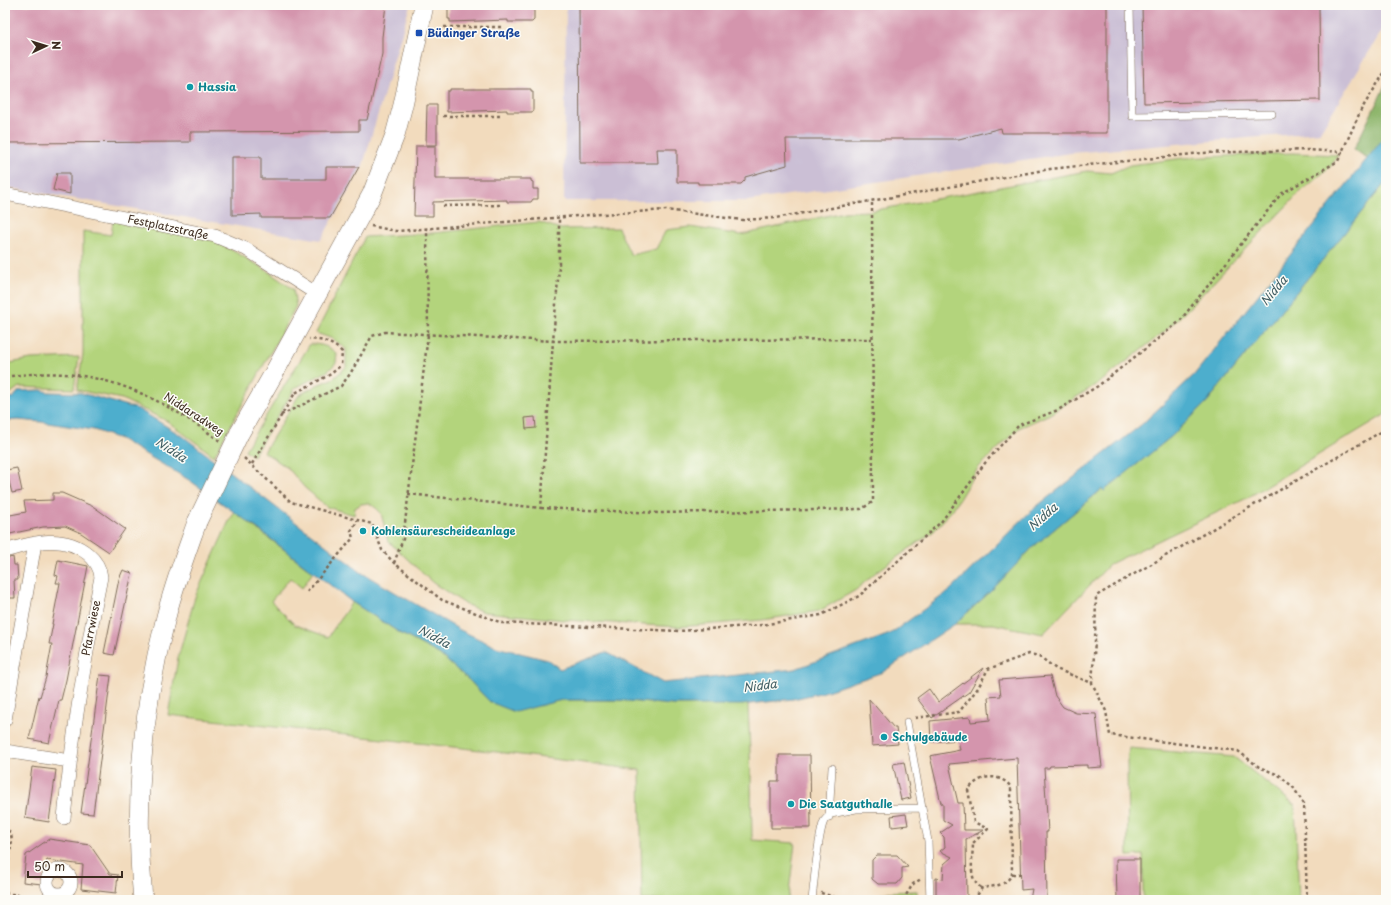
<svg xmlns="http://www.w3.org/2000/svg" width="1391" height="905" viewBox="0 0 1391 905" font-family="'Playpen Sans',sans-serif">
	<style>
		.industrial { fill: #cbbfd5 }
		.green { fill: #b3d47c; stroke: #777f4d }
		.forest { fill: #8eb66c; stroke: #647045 }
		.water { fill: #4eaecd; stroke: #446c76 }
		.building { fill: #d495ad }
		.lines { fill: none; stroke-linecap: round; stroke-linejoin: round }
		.service-casing { stroke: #7b6856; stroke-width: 8 }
		.minor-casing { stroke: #7b6856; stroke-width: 14 }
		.secondary-casing { stroke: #7b6856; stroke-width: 20 }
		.path { stroke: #7b6856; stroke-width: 2.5; stroke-dasharray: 3 3; stroke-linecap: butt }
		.service { stroke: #fff; stroke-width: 7 }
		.minor { stroke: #fff; stroke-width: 13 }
		.secondary { stroke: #fff; stroke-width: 19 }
		.secondary-bridge-casing { stroke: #7b6856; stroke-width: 20; stroke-linecap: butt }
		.secondary-bridge { stroke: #fff; stroke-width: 19 }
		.transit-dot { fill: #1a4fb4; stroke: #fdfcf7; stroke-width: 1.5 }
		.culture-dot { fill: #0f9aa8; stroke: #fdfcf7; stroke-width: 1.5 }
		.labels { text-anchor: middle; stroke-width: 3; stroke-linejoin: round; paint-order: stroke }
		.transit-label { font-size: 11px; font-weight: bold; fill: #164399; stroke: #fdfcf7; text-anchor: start }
		.culture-label { font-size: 11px; font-weight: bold; fill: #0d838f; stroke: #fdfcf7; text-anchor: start }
		.street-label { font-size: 11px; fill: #3b2a1e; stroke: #fdfcf7 }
		.water-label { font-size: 12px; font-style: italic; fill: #435f64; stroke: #fdfcf7 }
	</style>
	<rect width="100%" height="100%" fill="#fdfcf7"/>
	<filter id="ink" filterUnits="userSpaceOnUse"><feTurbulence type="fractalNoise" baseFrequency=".025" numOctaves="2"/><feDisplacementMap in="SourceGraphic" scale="8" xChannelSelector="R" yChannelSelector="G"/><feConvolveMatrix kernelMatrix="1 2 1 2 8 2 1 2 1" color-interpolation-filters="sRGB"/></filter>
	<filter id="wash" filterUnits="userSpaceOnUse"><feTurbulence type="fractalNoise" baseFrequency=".012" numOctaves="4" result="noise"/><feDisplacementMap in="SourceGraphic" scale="16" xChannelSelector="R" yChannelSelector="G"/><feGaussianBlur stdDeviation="0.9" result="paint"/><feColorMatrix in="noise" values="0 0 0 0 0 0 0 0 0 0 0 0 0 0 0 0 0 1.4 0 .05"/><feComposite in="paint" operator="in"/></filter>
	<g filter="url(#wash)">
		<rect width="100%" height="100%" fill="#f2dbbd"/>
		<path class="industrial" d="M 5,5 L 410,5 L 363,165 L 321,240 L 5,187 Z
			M 566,5 L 1386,5 L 1386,29 L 1383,29 L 1320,132 L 1071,153 L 748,201 L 564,201 Z"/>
		<path class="green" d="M 1292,153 L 1338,155 L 1331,166 L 1298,194 L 1183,314 L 1165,331 L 1103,380 L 1050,414 L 1019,428 L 978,468 L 953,509 L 934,531 L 875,573 L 856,590 L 819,611 L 762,620 L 678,627 L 564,620 L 484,612 L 467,605 L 433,583 L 388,541 L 381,513 L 376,508 L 369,503 L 361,504 L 355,508 L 354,515 L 327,507 L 304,487 L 288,468 L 264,452 L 299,395 L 317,385 L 334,378 L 346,367 L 346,349 L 333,339 L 316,333 L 365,237 L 433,233 L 539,222 L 561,229 L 618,228 L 631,255 L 656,249 L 666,230 L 690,227 L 741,235 L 844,212 L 871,211 L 1087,171 L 1111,173 L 1130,165 L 1184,158 Z
			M 1386,182 L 1386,414 L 1247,498 L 1110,564 L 1043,634 L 993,624 L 955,624 L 991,591 L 1033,547 L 1102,489 L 1104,490 L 1172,436 L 1207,402 Z
			M 113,220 L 216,241 L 263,268 L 293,289 L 296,306 L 214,456 L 167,421 L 122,399 L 77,390 L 83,354 L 83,231 L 111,235 Z
			M 310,344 C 321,344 329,346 337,354 L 336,363 L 328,371 L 295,388 L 253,456 L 245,450 Z
			M 79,357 L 74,389 L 19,387 L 11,393 L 5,393 L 5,364 L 31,359 Z
			M 235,512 L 313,572 L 302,588 L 290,578 L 271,601 L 295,625 L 328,637 L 352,602 L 400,633 L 439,654 L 469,680 L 490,702 L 540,705 L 561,700 L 617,700 L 673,705 L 748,704 L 751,776 L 752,840 L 795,843 L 788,900 L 642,900 L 640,770 L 489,751 L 168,715 L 178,658 L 195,597 L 229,521 Z
			M 1129,748 L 1234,757 L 1295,805 L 1299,900 L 1143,900 L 1143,855 L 1128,856 L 1127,762 Z
			M 917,891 L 917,900 L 864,900 L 888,892 Z"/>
		<path class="forest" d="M 1386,84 L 1386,135 L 1368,159 L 1354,149 Z"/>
		<path class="water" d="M 1386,135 L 1386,182 L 1207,402 L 1172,436 L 1104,491 L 1102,489 L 1033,547 L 991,591 L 955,624 L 883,672 L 824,692 L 793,699 L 741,705 L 673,705 L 617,700 L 562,700 L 515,712 L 490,702 L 469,680 L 439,654 L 400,633 L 352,602 L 258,529 L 189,480 L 120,439 L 94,430 L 41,422 L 18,420 L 5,421 L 5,396 L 13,398 L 19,391 L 41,390 L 48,392 L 81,393 L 138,409 L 184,437 L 362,573 L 460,630 L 496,647 L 548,660 L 560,669 L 606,652 L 663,683 L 795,669 L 890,634 L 949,591 L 1032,510 L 1141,425 L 1194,375 Z"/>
		<g id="blocks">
			<path class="building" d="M 5,5 L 386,5 L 382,37 L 382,54 L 367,120 L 359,120 L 359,131 L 190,132 L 190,142 L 5,143 Z
				M 448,5 L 534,5 L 534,20 L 532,22 L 508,22 L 508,20 L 450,22 L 450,19 L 448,19 Z
				M 579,5 L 1107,5 L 1107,133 L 1002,133 L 1001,128 L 959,139 L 786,139 L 787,165 L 745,177 L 745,180 L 741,184 L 698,184 L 698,182 L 677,182 L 677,149 L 657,149 L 658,163 L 580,163 Z
				M 1142,5 L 1319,5 L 1320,100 L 1144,103 Z
				M 450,89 L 531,89 L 531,92 L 533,92 L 533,110 L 532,112 L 507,112 L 507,110 L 447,112 L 447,91 L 450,91 Z
				M 427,105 L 437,105 L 437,145 L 426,145 Z
				M 416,146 L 435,146 L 435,179 L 531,179 L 531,181 L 533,182 L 533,189 L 538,189 L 538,199 L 533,199 L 531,202 L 507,202 L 507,200 L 433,202 L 433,216 L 414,216 Z
				M 232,157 L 261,157 L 261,179 L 326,179 L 326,167 L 359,167 L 330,218 L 261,218 L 261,214 L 232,215 Z
				M 57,173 L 70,173 L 70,194 L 53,190 Z
				M 535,417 L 536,428 L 526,429 L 525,418 Z
				M 17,468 L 22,491 L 12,493 L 6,470 Z
				M 53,493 L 62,493 L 94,507 L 125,529 L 109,552 L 81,533 L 65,526 L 43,527 L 5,535 L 5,516 L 26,512 L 24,501 L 53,500 Z
				M 13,557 L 14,565 L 17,565 L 18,580 L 14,580 L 15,598 L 5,598 L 5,559 Z
				M 58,560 L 88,566 L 66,680 L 61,700 L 59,700 L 49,743 L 29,739 L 39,696 L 40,697 L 46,677 L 52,644 L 49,644 L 53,624 L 52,624 L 60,583 L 56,583 L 58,576 L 55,575 Z
				M 123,570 L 132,573 L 114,655 L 104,653 L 119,579 Z
				M 983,668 L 969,692 L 932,718 L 917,698 L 929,689 L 938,702 Z
				M 100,675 L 111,676 L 93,814 L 81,813 Z
				M 1050,676 L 1055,696 L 1063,707 L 1076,713 L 1096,714 L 1102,767 L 1087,768 L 1087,765 L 1050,766 L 1049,768 L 1044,768 L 1048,832 L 1046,832 L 1047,900 L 1030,900 L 1032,889 L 1021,890 L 1017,758 L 949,764 L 958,803 L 963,803 L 964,830 L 984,830 L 966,839 L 967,898 L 964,898 L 965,900 L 936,900 L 936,878 L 943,879 L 944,864 L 952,857 L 940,851 L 945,847 L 944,837 L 940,833 L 952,825 L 943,820 L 943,804 L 941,803 L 930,756 L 960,750 L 958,740 L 931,742 L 930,721 L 970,717 L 971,722 L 990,720 L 988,697 L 1001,696 L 999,680 Z
				M 869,699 L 894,728 L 896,728 L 898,744 L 872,746 Z
				M 779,755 L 810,755 L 811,828 L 771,828 L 771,781 L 779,781 Z
				M 904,762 L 911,798 L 901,800 L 893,764 Z
				M 32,767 L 56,770 L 49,822 L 25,818 Z
				M 906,814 L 908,825 L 892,827 L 891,816 Z
				M 49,839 L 90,845 L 110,874 L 118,875 L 116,893 L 81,889 L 83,865 L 47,860 L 42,884 L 23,882 L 26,855 Z
				M 877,855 L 897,855 L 908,867 L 902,868 L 902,878 L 897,884 L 878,884 L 872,879 L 872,860 Z
				M 1116,859 L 1140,859 L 1140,900 L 1117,900 Z"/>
		</g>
	</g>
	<g filter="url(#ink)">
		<use href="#blocks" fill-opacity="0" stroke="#7b6856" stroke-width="1"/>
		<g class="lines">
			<defs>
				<path id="service" d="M 1130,5 L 1132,116 L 1272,114
					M 907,722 L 922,808
					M 829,817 L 832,768
					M 812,900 C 814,883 818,834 824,821 C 826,818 829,816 831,814 L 856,809 L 922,808 L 928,841 L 930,900"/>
				<path id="minor" d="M 5,194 L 215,236 L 246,249 L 317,294
					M 5,551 C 32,543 63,533 88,554 C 95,560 100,567 101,577 C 85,657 72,736 64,818
					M 5,720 L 35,543
					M 5,751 L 70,761
					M47 882a12 12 0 1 1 24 0a12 12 0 1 1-24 0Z"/>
				<path id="secondary" d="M 239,434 L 274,373 L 372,194 L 395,135 L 403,105 L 424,5
					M 143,900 C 134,806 142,709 166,617 C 174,585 186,553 197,522"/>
			</defs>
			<use href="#service" class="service-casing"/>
			<use href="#minor" class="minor-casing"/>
			<use href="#secondary" class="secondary-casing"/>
			<path class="path" d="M 444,27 L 503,27
				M 443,116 L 503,116
				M 443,206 L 502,205
				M 371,226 L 396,231 L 602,214 L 666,210 L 742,220 L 775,218 L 1050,169 L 1202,153 L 1308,150 L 1343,152
				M 5,377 C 91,363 152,391 220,441
				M 281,415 L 341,386 L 350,374 L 372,336 L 385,332 L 553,341 L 559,267 L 559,218
				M 244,458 L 291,502 L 372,524 L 382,550 L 394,563 L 442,600 L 502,623 L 679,631 L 762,625 L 821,615 L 859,596 L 941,522 L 985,463 L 1019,425 L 1058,410 L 1098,386 L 1179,322 L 1281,194 L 1338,161 L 1361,110 L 1386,70
				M 252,464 L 295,393 L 331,374 L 341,365 L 342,352 C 332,342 323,340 309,339
				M 408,494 L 541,508 L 553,341 L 872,339
				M 541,508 L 658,513 L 861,509 L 873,502 L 872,201
				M 394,563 L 403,539 L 428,335 L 427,229
				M 307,592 L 353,538 L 351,531 L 358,520
				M 915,718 L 959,712 L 978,688 L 988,669 L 1029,654 L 1039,656 L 1056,669 L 1092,683
				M 5,825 L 11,835 L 12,840 L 5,885
				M 1012,874 L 1021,874
				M 5,893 L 46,899
				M 821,893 L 844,900
				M 903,900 L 913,884 L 921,879
				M 974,900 L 982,888 C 995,886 1006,886 1012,874 L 1011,787 C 999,772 979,775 968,790 L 974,822 L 988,829 L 973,843 C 973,858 967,881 982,888
				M 1307,900 L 1304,804 L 1293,787 L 1279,775 L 1259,767 L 1238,751 L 1110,735 L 1106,711 L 1092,683 L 1095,641 L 1096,596 L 1386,429"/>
			<use href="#service" class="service"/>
			<use href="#minor" class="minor"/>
			<use href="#secondary" class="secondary"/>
			<defs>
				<path id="secondary-bridge" d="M 197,522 L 239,434"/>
			</defs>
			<use href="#secondary-bridge" class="secondary-bridge-casing"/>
			<use href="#secondary-bridge" class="secondary-bridge"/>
		</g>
	</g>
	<rect class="transit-dot" x="415" y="29" width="8" height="8" rx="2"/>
	<g class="culture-dot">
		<circle cx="190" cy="87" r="4"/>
		<circle cx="363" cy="531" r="4"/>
		<circle cx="884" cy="737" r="4"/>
		<circle cx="791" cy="804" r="4"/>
	</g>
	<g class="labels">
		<g class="transit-label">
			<text x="427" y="37">Büdinger Straße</text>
		</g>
		<g class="culture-label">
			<text x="198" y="91">Hassia</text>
			<text x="371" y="535">Kohlensäurescheideanlage</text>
			<text x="892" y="741">Schulgebäude</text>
			<text x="799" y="808">Die Saatguthalle</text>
		</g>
		<g class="street-label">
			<text transform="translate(168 227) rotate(12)" y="4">Festplatzstraße</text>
			<text transform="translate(194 414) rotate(33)" y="4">Niddaradweg</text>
			<text transform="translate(91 628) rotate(-79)" y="4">Pfarrwiese</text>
		</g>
		<g class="water-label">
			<text transform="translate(1274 291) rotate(-50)" y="4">Nidda</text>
			<text transform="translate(171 450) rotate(33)" y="4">Nidda</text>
			<text transform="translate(1043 517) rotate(-41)" y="4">Nidda</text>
			<text transform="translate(434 637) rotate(28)" y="4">Nidda</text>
			<text transform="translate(760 686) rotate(-7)" y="4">Nidda</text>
		</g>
	</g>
	<rect width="1391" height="905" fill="none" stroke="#fdfcf7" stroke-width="20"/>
	<g transform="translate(46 46) rotate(86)" stroke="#fdfcf7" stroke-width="3" paint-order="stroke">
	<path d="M0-3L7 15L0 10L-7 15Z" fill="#3b2a1e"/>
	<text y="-6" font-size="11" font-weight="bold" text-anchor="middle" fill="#3b2a1e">N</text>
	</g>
	<path d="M28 871v6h94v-6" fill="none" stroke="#3b2a1e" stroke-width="2"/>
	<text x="34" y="871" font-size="12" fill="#3b2a1e" stroke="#fdfcf7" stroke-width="3" paint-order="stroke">50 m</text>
</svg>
